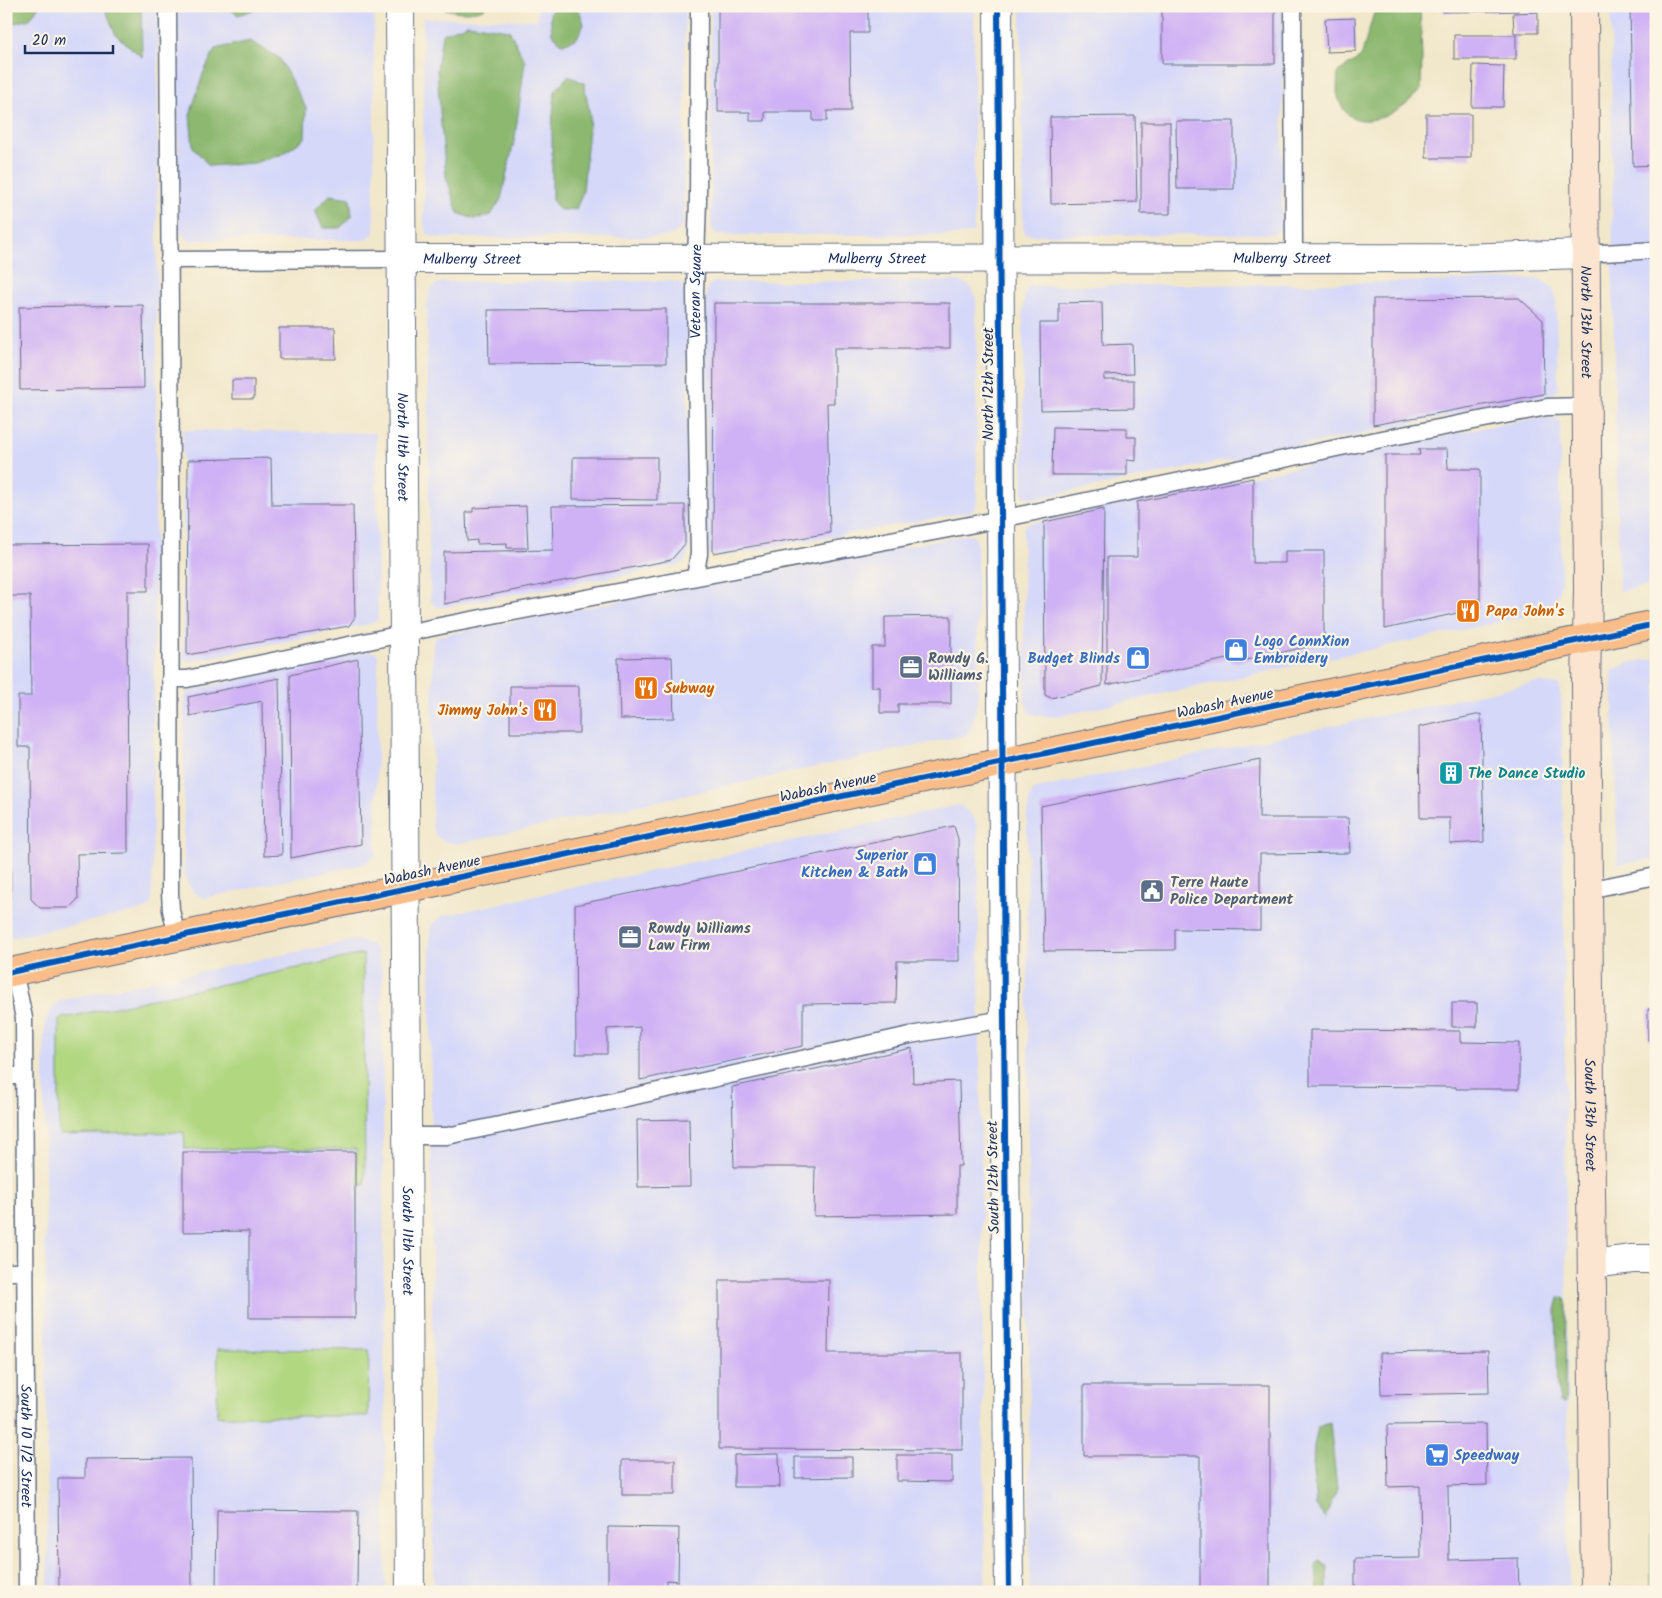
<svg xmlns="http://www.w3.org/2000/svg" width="1662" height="1598" viewBox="0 0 1662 1598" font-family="Kalam,sans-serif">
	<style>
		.built { fill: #d5d8f9 }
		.green { fill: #b1d781; stroke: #668370 }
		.forest { fill: #8cb86f; stroke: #547466 }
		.building { fill: #cfb1f5 }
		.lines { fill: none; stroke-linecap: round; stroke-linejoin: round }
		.lane-casing { stroke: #666f84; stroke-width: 19 }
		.street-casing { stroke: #666f84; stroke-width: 30 }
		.secondary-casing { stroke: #666f84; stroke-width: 30 }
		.primary-casing { stroke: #666f84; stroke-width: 30 }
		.lane { stroke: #fff; stroke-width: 16 }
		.street { stroke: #fff; stroke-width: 28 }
		.secondary { stroke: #fce5d0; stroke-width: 28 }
		.primary { stroke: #f8bd89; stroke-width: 28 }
		.cycleway-casing { stroke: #fcf5e5; stroke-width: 9 }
		.cycleway { stroke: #0057b8; stroke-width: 6 }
		.labels { text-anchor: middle; stroke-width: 4.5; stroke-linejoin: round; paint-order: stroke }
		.street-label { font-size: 15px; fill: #1b2f5e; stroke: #fcf5e5 }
		.food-label { font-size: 15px; font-weight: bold; fill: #c56008; stroke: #fcf5e5; text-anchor: start }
		.shop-label { font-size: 15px; font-weight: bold; fill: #366cbe; stroke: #fcf5e5; text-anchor: start }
		.service-label { font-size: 15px; font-weight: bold; fill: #4e5e75; stroke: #fcf5e5; text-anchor: start }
		.culture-label { font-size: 15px; font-weight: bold; fill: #0d838f; stroke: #fcf5e5; text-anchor: start }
	</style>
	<rect width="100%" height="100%" fill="#fcf5e5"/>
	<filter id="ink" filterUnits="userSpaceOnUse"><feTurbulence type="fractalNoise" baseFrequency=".02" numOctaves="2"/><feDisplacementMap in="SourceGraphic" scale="10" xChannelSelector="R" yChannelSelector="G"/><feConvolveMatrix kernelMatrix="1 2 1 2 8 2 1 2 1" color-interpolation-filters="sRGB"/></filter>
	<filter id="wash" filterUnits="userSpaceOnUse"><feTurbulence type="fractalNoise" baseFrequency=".0096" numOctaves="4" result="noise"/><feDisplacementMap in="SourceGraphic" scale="20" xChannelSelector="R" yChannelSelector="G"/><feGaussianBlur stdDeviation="1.12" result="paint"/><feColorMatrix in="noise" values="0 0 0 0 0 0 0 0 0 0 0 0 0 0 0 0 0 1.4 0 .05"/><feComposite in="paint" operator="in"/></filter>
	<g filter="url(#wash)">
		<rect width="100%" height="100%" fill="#f1e7ca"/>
		<path class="built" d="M 6,6 L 158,6 L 157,287 L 152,904 L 144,910 L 6,939 Z
			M 177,6 L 374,6 L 374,233 L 365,240 L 189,240 L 182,234 L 179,225 Z
			M 538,6 L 685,6 L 684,222 L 677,232 L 666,237 L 445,238 L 434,237 L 427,233 L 424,222 L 423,18 L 537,20 Z
			M 711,6 L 974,6 L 974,231 L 964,235 L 717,235 L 711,227 Z
			M 1021,6 L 1283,6 L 1282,224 L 1279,231 L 1274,234 L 1034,235 L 1027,234 L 1024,231 L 1023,224 Z
			M 1611,6 L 1656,6 L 1656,585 L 1619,591 L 1613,297 Z
			M 1540,279 L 1549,285 L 1554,291 L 1556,299 L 1558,388 L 1555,393 L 1544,397 L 1038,498 L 1024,497 L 1023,492 L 1023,310 L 1026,289 L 1029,286 L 1300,284 Z
			M 671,281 L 680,283 L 686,288 L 690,544 L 689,551 L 685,560 L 680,565 L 444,607 L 437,607 L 433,604 L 430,600 L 427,305 L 430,291 L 435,285 L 442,282 Z
			M 959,281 L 969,286 L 976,297 L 977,503 L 973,511 L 719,557 L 710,555 L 707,551 L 706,294 L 708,286 L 714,282 Z
			M 1544,417 L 1554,418 L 1559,420 L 1560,424 L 1561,583 L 1557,598 L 1550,607 L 1541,613 L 1055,717 L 1033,715 L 1029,711 L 1025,702 L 1023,529 L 1027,524 L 1477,429 Z
			M 183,430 L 376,433 L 378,619 L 375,622 L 365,625 L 191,661 L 186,661 L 183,658 Z
			M 966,535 L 972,535 L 976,539 L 977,544 L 978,698 L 972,728 L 966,735 L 456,844 L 444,841 L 436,836 L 432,826 L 433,643 L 437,636 Z
			M 370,651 L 378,654 L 376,851 L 375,856 L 364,864 L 204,898 L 194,893 L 187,882 L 184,870 L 184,699 L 188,691 Z
			M 1656,658 L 1656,859 L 1618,864 L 1612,671 L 1628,663 Z
			M 1538,682 L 1559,685 L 1562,705 L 1569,1592 L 1030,1592 L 1027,813 L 1031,793 L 1036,789 Z
			M 959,805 L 968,811 L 975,820 L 978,830 L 985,1592 L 434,1592 L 430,936 L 431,925 L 442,916 Z
			M 355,940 L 371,944 L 376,949 L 382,971 L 386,1592 L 48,1592 L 44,1039 L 46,1018 L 54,1006 L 61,1000 Z"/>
		<path class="green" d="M 363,954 L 365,1185 L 358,1185 L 356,1149 L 185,1149 L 184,1132 L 59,1135 L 59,1019 Z
			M 218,1349 L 369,1350 L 368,1416 L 217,1416 Z
			M 1651,1517 L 1656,1517 L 1656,1592 L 1651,1592 Z"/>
		<path class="forest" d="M 6,6 L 39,6 L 30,19 L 7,25 Z
			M 104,6 L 141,6 L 142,57 L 116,35 Z
			M 227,6 L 265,6 L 238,15 Z
			M 445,6 L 485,6 L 484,9 C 470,13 459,13 445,9 Z
			M 560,6 L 578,7 L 584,24 L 577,38 L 563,44 L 552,34 L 550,12 Z
			M 1376,6 L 1420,6 L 1422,58 L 1421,90 C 1413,97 1406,105 1397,110 C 1372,125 1342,127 1337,91 C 1337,85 1338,78 1338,72 L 1361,57 Z
			M 468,24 L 509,30 L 525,61 L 515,137 L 501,199 L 491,215 L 474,219 L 458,213 L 446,176 L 441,124 L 437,69 L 442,34 Z
			M 250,41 L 279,58 L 306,108 L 305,138 L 283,154 L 254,163 L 209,166 L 193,147 L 190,115 L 203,74 L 215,49 Z
			M 568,76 L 584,83 L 590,116 L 583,191 L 576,209 L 560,210 L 552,200 L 552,128 L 555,91 Z
			M 330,195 L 350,198 L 352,216 L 340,228 L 323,228 L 315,210 Z
			M 1565,1297 L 1566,1302 L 1565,1403 L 1560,1402 L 1558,1391 L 1556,1310 L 1559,1298 Z
			M 1330,1423 L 1337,1489 L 1325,1518 L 1316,1506 L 1313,1471 L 1314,1446 L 1318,1427 Z
			M 1319,1561 L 1327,1566 L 1327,1592 L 1318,1592 L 1316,1566 Z"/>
		<g id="blocks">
			<path class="building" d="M 718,6 L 868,6 L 868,33 L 850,33 L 851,111 L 827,111 L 827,121 L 813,121 L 813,112 L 765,112 L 765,121 L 750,121 L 750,112 L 718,112 Z
				M 1162,6 L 1275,6 L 1275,64 L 1162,64 Z
				M 1443,6 L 1518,6 L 1518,11 L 1443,12 Z
				M 1630,6 L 1656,6 L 1656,165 L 1633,166 Z
				M 1538,12 L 1538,33 L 1514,33 L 1513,13 Z
				M 1355,18 L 1356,51 L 1327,52 L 1325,19 Z
				M 1454,35 L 1516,35 L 1516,59 L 1454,59 Z
				M 1473,65 L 1504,66 L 1503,107 L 1472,107 Z
				M 1426,114 L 1471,114 L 1471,158 L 1426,158 Z
				M 1135,116 L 1137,202 L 1051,204 L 1050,117 Z
				M 1176,121 L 1234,121 L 1234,189 L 1177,189 Z
				M 1141,122 L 1170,122 L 1170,214 L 1141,214 Z
				M 1519,298 L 1543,320 L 1544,394 L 1373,425 L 1373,299 Z
				M 1102,302 L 1103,345 L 1132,344 L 1133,374 L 1104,375 L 1104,380 L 1134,380 L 1134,408 L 1041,410 L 1040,323 L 1059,323 L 1059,303 Z
				M 714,303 L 950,303 L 950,348 L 834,348 L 834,403 L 827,403 L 830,533 L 713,553 Z
				M 143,305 L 144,388 L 20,390 L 19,307 Z
				M 666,309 L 666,363 L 489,364 L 488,310 Z
				M 279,328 L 335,328 L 336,359 L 279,359 Z
				M 232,380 L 254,380 L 254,399 L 232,399 Z
				M 1053,427 L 1127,428 L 1127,437 L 1136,437 L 1136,461 L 1127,460 L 1127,475 L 1052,475 Z
				M 1419,449 L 1447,449 L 1448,469 L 1480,469 L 1480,608 L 1385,629 L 1385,455 L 1420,455 Z
				M 573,457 L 657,457 L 657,500 L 573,499 Z
				M 271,458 L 272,505 L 353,505 L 355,617 L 349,626 L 187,655 L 188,460 Z
				M 1253,478 L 1253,563 L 1285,563 L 1285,551 L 1324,551 L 1324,638 L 1325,643 L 1232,663 L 1231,658 L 1107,685 L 1107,557 L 1137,557 L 1137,502 Z
				M 685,505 L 685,544 L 671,560 L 444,604 L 444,552 L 553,550 L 552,506 Z
				M 526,506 L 528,548 L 507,548 L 507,543 L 477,544 L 477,540 L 467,541 L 466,512 L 473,512 L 473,508 Z
				M 1104,509 L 1102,686 L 1051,698 L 1045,695 L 1044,522 Z
				M 148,544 L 148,591 L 127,591 L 128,853 L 77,854 L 78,899 L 69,908 L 40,908 L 31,899 L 30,747 L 18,747 L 18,696 L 31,696 L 30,596 L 7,596 L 7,545 Z
				M 951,616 L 951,704 L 898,704 L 898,713 L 880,713 L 880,687 L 872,687 L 872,647 L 885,647 L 885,617 Z
				M 672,657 L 674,718 L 620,719 L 618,658 Z
				M 358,659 L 361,844 L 291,858 L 290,675 Z
				M 279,678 L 282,855 L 264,856 L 262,701 L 190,716 L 188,697 Z
				M 510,686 L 579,686 L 579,733 L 510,733 Z
				M 1481,714 L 1484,842 L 1450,844 L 1450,818 L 1420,818 L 1419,727 Z
				M 1260,760 L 1259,818 L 1348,818 L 1350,853 L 1260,854 L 1260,930 L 1175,929 L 1175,950 L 1044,951 L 1041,806 Z
				M 6,802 L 10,802 L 11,898 L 6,898 Z
				M 954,826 L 958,839 L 959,961 L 897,961 L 896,1003 L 803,1004 L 803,1046 L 640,1080 L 640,1027 L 607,1029 L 607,1054 L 576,1054 L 575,905 Z
				M 1452,1003 L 1477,1003 L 1477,1027 L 1452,1027 Z
				M 1648,1009 L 1656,1009 L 1656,1040 L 1648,1040 Z
				M 1310,1030 L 1460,1031 L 1460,1042 L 1519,1043 L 1519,1089 L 1456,1089 L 1456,1087 L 1310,1086 Z
				M 912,1048 L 913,1083 L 959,1081 L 961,1166 L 957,1166 L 957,1214 L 814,1216 L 815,1167 L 734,1167 L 732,1087 Z
				M 689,1119 L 690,1186 L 638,1187 L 637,1120 Z
				M 183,1152 L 355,1152 L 355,1318 L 249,1318 L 249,1231 L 183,1232 Z
				M 719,1280 L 829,1280 L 828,1353 L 962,1353 L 962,1450 L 719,1449 Z
				M 1488,1351 L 1489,1393 L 1381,1395 L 1380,1353 Z
				M 1084,1385 L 1270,1385 L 1270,1592 L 1200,1592 L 1200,1456 L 1084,1456 Z
				M 1486,1424 L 1487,1485 L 1448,1486 L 1449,1560 L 1518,1558 L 1519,1592 L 1355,1592 L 1355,1559 L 1421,1558 L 1420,1486 L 1388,1487 L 1387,1425 Z
				M 779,1454 L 780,1487 L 734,1487 L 734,1455 Z
				M 897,1455 L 952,1455 L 952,1482 L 897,1481 Z
				M 795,1457 L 852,1457 L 852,1477 L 795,1478 Z
				M 191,1458 L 192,1592 L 59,1592 L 58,1478 L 85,1478 L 85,1459 Z
				M 622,1460 L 675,1460 L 675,1495 L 622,1495 Z
				M 217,1510 L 358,1511 L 357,1591 L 216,1589 Z
				M 608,1527 L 679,1528 L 678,1581 L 666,1580 L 666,1592 L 608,1592 Z"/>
		</g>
	</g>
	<g filter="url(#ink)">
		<use href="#blocks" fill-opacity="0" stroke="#666f84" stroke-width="1"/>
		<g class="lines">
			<defs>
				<g id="lane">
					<path d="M 168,6 L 171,480 L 170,893 L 171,910 L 177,937"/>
					<path d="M 1293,6 L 1294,258"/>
					<path d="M 1585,254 L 1656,250"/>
					<path d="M 169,260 L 402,259"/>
					<path id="s1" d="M 695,577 L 699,554 L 695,292 L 698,200 L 699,6"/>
					<path d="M 170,679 L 187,679 L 440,626 L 1001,519 L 1346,446 L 1505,415 L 1547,407 L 1586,406"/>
					<path d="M 1588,890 L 1656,876"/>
					<path id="s2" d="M 14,971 L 24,1018 L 27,1592"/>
					<path d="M 6,1076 L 24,1076"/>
					<path d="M 406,1136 L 447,1136 L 577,1109 L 910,1035 L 1004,1019"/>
					<path d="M 6,1272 L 25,1272"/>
				</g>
				<g id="street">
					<path id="s3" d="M 400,6 L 410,1592"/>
					<path d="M 998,6 L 1004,1019 L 1009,1592"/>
					<path id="s4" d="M 402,259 L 1456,258 L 1585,254"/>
					<path d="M 1592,1264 L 1632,1259 L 1656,1259"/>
				</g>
				<g id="secondary">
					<path id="s5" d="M 1584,6 L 1588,590 L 1586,685 L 1595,1592"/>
				</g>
				<path id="primary" d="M 6,973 L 1656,624"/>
			</defs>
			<use href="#lane" class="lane-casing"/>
			<use href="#street" class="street-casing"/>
			<use href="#secondary" class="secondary-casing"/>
			<use href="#primary" class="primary-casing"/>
			<use href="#lane" class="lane"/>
			<use href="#street" class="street"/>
			<use href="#secondary" class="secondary"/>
			<use href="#primary" class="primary"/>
			<defs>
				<path id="cycleway" d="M 998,6 L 1004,1019 L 1009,1592
					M 6,973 L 1656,624"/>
			</defs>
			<use href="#cycleway" class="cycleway-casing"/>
			<use href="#cycleway" class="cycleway"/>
		</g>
	</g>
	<defs>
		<symbol id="restaurant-square" viewBox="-11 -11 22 22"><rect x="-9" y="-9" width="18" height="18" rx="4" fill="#e8710a" stroke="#fcf5e5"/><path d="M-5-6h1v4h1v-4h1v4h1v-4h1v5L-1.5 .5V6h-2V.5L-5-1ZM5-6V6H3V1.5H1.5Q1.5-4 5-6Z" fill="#fff"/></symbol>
		<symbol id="shop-square" viewBox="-11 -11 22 22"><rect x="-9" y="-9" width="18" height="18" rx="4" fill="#3f7fe0" stroke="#fcf5e5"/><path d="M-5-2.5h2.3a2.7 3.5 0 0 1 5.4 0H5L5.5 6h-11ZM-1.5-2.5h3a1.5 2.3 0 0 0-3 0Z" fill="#fff"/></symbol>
		<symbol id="office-square" viewBox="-11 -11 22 22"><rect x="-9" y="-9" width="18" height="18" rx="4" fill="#5c6f8a" stroke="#fcf5e5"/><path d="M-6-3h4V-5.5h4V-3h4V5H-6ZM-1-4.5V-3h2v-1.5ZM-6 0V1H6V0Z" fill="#fff"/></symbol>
		<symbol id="building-square" viewBox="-11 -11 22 22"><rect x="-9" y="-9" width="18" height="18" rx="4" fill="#0f9aa8" stroke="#fcf5e5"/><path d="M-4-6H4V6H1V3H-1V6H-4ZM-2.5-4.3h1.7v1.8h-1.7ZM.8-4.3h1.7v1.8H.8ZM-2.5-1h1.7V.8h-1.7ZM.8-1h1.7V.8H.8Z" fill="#fff"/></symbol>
		<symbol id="civic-square" viewBox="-11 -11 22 22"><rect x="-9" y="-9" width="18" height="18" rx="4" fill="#5c6f8a" stroke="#fcf5e5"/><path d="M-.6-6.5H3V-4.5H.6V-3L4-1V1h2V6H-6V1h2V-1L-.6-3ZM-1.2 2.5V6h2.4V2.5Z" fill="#fff"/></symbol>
		<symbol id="supermarket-square" viewBox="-11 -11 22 22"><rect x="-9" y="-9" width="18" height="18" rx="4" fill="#3f7fe0" stroke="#fcf5e5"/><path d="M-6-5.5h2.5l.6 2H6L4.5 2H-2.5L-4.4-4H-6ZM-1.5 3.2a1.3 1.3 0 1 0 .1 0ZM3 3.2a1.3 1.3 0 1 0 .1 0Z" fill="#fff"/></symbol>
	</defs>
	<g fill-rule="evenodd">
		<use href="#restaurant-square" x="1454" y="597" width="28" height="28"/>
		<use href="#shop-square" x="1222" y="636" width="28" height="28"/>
		<use href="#shop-square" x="1124" y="644" width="28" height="28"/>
		<use href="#office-square" x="897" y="653" width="28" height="28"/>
		<use href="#restaurant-square" x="632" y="674" width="28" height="28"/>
		<use href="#restaurant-square" x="531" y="696" width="28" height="28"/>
		<use href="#building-square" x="1437" y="759" width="28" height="28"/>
		<use href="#shop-square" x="911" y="850" width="28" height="28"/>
		<use href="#civic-square" x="1138" y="877" width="28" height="28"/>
		<use href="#office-square" x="616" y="923" width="28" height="28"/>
		<use href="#supermarket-square" x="1423" y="1441" width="28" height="28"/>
	</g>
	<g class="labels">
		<g class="street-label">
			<text dy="5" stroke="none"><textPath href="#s4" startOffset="880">Mulberry Street</textPath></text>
			<text dy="5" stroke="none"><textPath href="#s4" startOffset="70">Mulberry Street</textPath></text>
			<text dy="5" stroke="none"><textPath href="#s4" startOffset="475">Mulberry Street</textPath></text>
			<text dy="5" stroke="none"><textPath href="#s1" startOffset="286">Veteran Square</textPath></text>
			<text dy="5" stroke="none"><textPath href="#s5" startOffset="316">North 13th Street</textPath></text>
			<text transform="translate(988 384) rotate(-90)" y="5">North 12th Street</text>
			<text dy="5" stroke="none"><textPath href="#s3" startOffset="441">North 11th Street</textPath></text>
			<text transform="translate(1225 703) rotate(-12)" y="5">Wabash Avenue</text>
			<text transform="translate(828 787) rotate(-12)" y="5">Wabash Avenue</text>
			<text transform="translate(432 870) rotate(-12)" y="5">Wabash Avenue</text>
			<text dy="5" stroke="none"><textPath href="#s5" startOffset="1109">South 13th Street</textPath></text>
			<text transform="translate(993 1177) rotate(-91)" y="5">South 12th Street</text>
			<text dy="5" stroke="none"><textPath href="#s3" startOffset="1235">South 11th Street</textPath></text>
			<text dy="5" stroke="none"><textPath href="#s2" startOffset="476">South 10 1/2 Street</textPath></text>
		</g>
		<g class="food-label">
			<text x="1486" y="616">Papa John's</text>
			<text x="664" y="693">Subway</text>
			<text x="528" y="715" text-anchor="end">Jimmy John's</text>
		</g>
		<g class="shop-label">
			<text x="1254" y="646">Logo ConnXion<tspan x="1254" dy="17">Embroidery</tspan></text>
			<text x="1120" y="663" text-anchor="end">Budget Blinds</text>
			<text x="908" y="860" text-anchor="end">Superior<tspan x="908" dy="17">Kitchen &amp; Bath</tspan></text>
			<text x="1454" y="1460">Speedway</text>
		</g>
		<g class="service-label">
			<text x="928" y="663">Rowdy G.<tspan x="928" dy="17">Williams</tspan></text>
			<text x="1170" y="887">Terre Haute<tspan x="1170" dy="17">Police Department</tspan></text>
			<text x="648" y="933">Rowdy Williams<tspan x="648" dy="17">Law Firm</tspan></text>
		</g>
		<g class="culture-label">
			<text x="1468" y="778">The Dance Studio</text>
		</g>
	</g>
	<rect width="1662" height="1598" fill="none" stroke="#fcf5e5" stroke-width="25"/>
	<path d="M25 45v8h88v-8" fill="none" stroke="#1b2f5e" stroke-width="2.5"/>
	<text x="32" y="45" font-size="15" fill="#1b2f5e" stroke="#fcf5e5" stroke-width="4" paint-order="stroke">20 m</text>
</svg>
